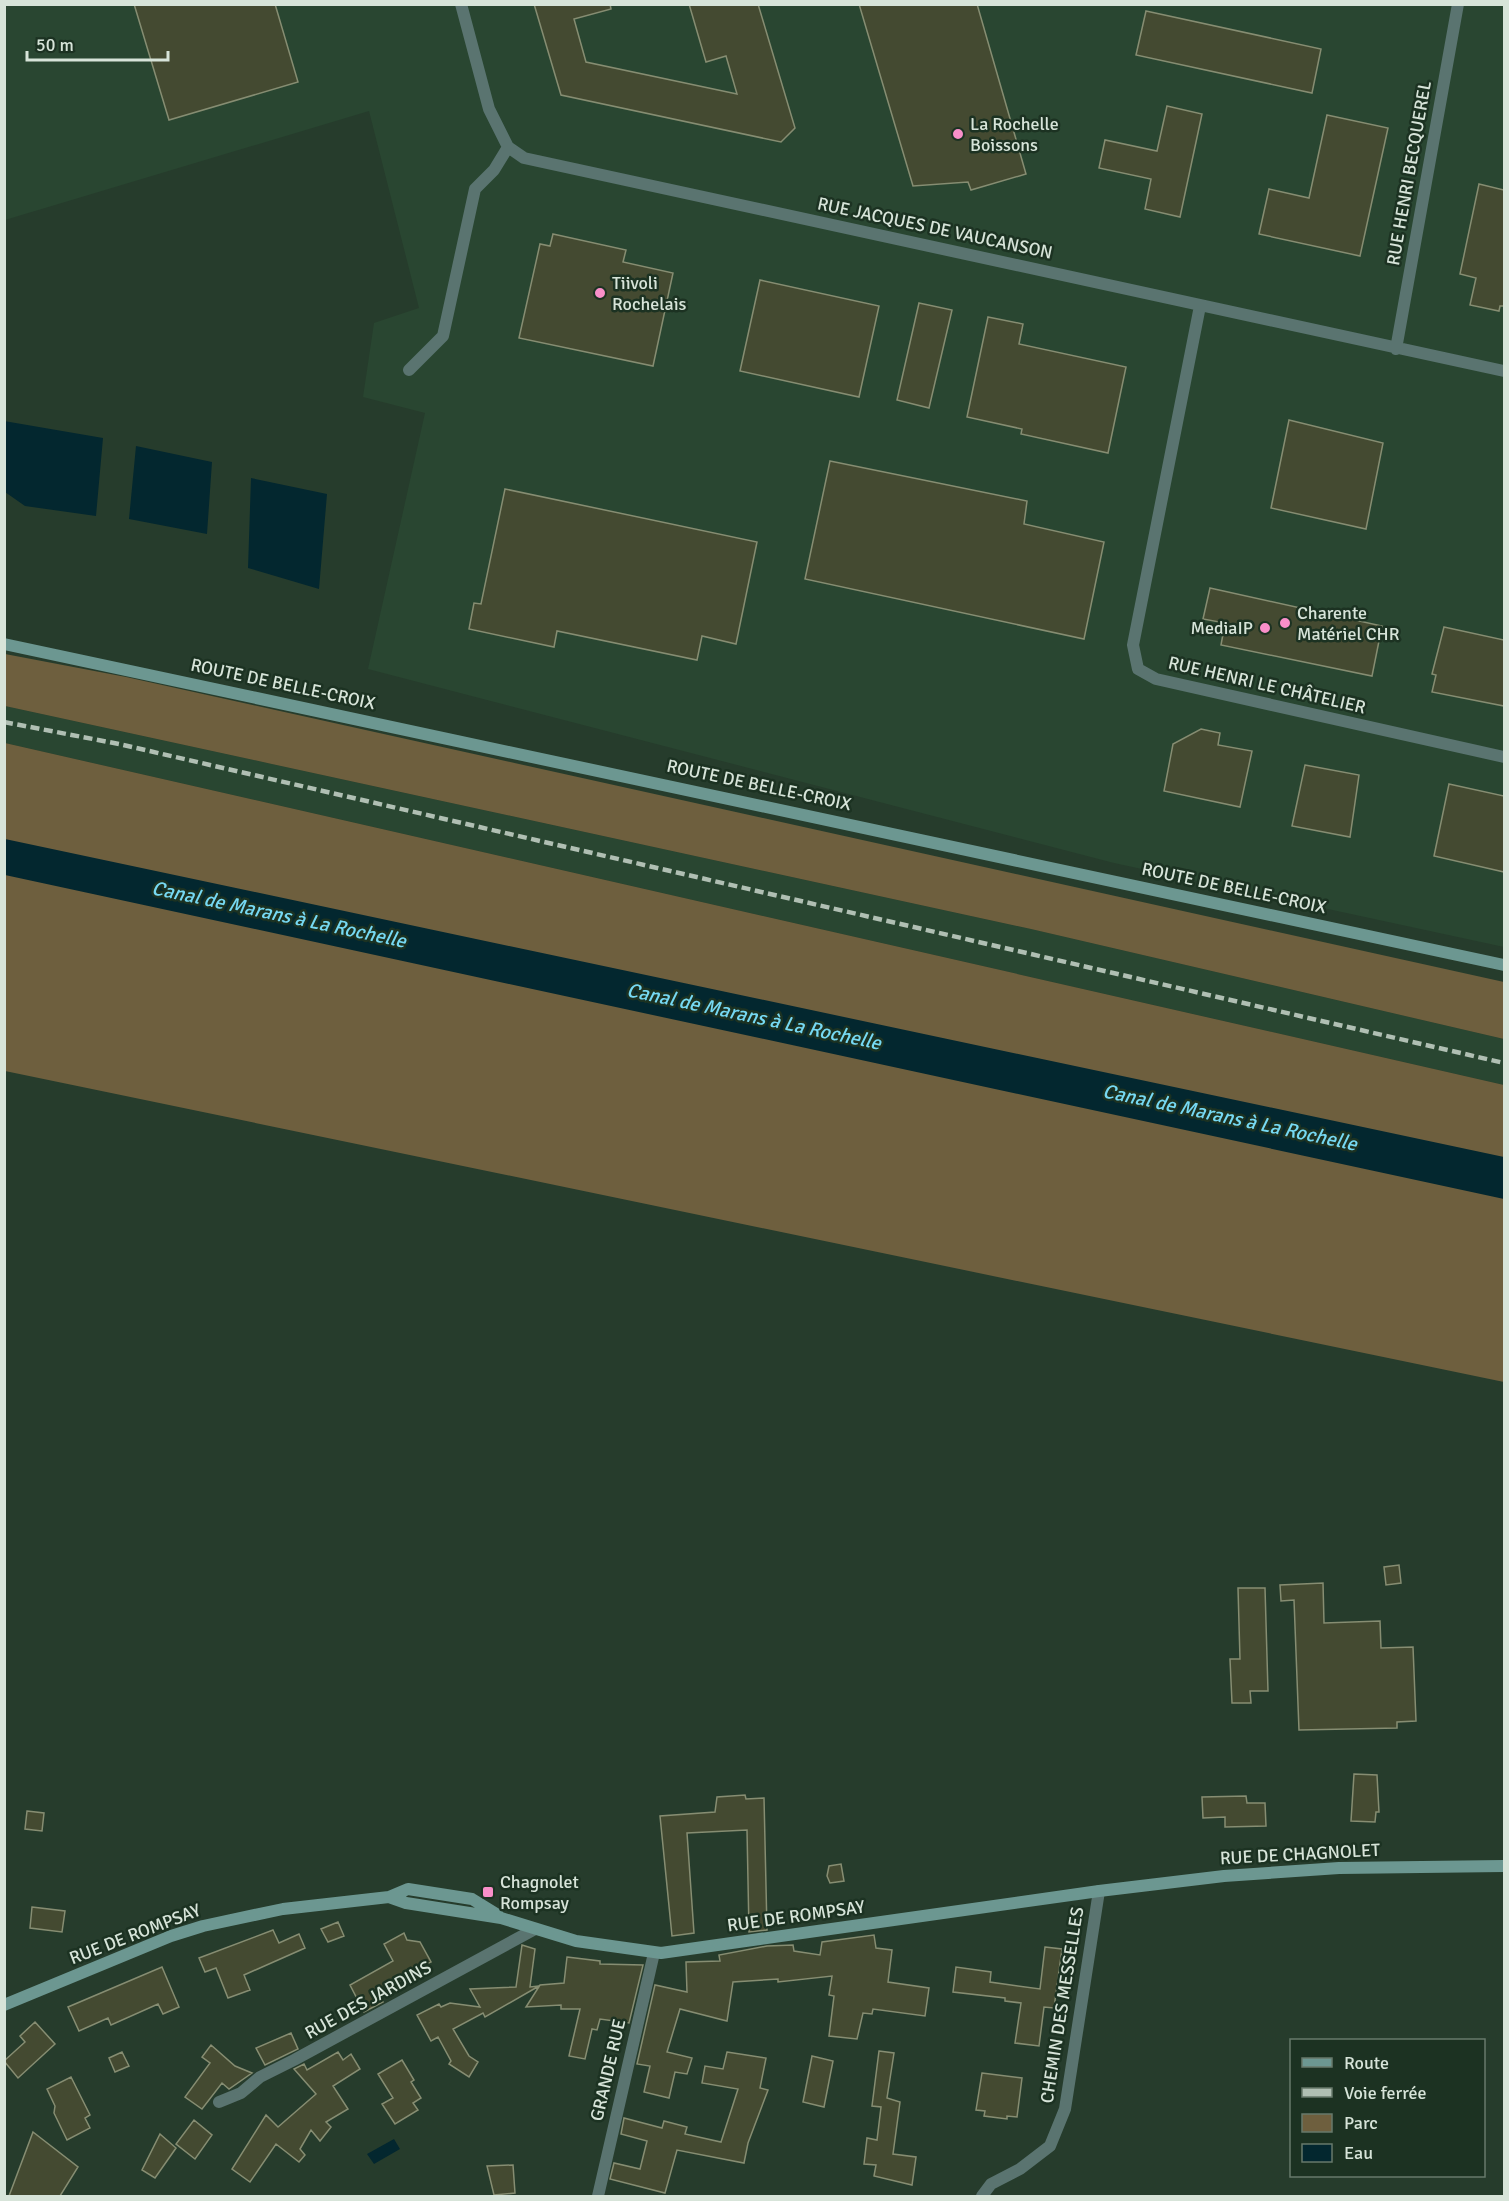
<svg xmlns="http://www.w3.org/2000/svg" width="1509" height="2201" viewBox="0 0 1509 2201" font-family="Signika,sans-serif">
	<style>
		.built { fill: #294631 }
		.green { fill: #6e5f3e }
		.water { fill: #03272f }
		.building { fill: #444a31; stroke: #868d72; stroke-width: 1.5 }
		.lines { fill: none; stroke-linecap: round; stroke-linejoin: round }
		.street { stroke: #5a7470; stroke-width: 12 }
		.secondary { stroke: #6c9791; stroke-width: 12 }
		.rail { stroke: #b0bfb3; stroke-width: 4.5; stroke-dasharray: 9 4.5; stroke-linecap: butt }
		.poi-dot { fill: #f98fc9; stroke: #1c3222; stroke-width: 2 }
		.labels { text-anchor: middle; stroke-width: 5; stroke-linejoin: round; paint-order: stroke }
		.poi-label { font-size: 18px; fill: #d7e4d9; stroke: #1c3222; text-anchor: start }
		.street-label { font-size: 18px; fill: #d7e4d9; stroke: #1c3222 }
		.water-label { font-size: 20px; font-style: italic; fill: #76d9f3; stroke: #1c3222 }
	</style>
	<rect width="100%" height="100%" fill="#263c2c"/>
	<path class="built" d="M 5,5 L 1504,5 L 1504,947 L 1114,863 L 368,669 L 425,413 L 363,397 L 374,323 L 419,308 L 369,111 L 5,220 Z
		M 5,706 L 1031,929 L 1504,1039 L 1504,1085 L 5,743 Z"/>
	<path class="green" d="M 5,654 L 126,677 L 1504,982 L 1504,1039 L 1031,929 L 5,706 Z
		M 5,743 L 1504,1085 L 1504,1382 L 5,1071 Z"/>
	<path class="water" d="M 4,421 L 103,438 L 96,516 L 25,506 L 5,492 Z
		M 136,446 L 212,462 L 207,534 L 129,519 Z
		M 251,478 L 327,494 L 319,589 L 248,568 Z
		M 5,839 L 1504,1157 L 1504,1199 L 5,875 Z
		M 394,2139 L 400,2149 L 374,2164 L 367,2154 Z"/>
	<path class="building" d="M 134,4 L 275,4 L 298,82 L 169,120 Z
		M 534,4 L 610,4 L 611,9 L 574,19 L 586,62 L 737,94 L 726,56 L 706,62 L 689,4 L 758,4 L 795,128 L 781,142 L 561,95 Z
		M 859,4 L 977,4 L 1026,174 L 971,190 L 968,182 L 913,186 Z
		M 1146,11 L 1321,49 L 1312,93 L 1136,55 Z
		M 1167,106 L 1202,114 L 1180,217 L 1145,209 L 1151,179 L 1099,168 L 1105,140 L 1157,151 Z
		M 1327,115 L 1388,128 L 1360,256 L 1259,234 L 1269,189 L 1309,198 Z
		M 1479,184 L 1504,190 L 1504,306 L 1500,306 L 1499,311 L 1470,305 L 1476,278 L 1460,274 Z
		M 553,234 L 626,250 L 623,262 L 673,273 L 653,366 L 519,338 L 540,244 L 550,246 Z
		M 760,280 L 879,306 L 859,397 L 740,371 Z
		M 919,303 L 952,310 L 929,408 L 897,400 Z
		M 988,317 L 1023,324 L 1019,344 L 1126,367 L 1108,453 L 1021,434 L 1022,429 L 967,417 Z
		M 1289,420 L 1383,443 L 1366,529 L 1271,508 Z
		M 830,461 L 1027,501 L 1024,524 L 1104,542 L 1084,639 L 805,579 Z
		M 505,489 L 757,542 L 736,644 L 702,636 L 697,660 L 557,631 L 554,647 L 469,629 L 474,603 L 481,604 Z
		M 1210,588 L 1382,626 L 1372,676 L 1221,645 L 1225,623 L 1203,619 Z
		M 1444,627 L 1504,640 L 1504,706 L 1432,692 L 1436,675 L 1432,674 Z
		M 1201,729 L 1220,733 L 1218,745 L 1252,751 L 1240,807 L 1164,791 L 1173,744 Z
		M 1305,765 L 1359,775 L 1350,837 L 1292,826 Z
		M 1449,784 L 1504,796 L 1504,872 L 1434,856 Z
		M 1399,1565 L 1401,1583 L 1386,1585 L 1384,1567 Z
		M 1323,1583 L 1324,1623 L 1380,1621 L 1381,1648 L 1413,1647 L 1416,1721 L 1397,1722 L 1397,1728 L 1299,1730 L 1294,1600 L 1281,1601 L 1280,1585 Z
		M 1238,1588 L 1265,1588 L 1268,1691 L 1250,1691 L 1251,1703 L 1232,1703 L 1230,1659 L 1240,1659 Z
		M 1354,1774 L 1377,1775 L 1379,1812 L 1376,1812 L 1375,1822 L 1351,1821 Z
		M 745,1795 L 746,1799 L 764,1798 L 767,1930 L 749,1932 L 747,1830 L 687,1833 L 694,1933 L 672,1936 L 660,1816 L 715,1812 L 717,1797 Z
		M 1246,1796 L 1247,1803 L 1265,1803 L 1266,1826 L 1225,1827 L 1225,1817 L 1203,1818 L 1202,1797 Z
		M 27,1811 L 44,1813 L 42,1831 L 25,1829 Z
		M 841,1864 L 844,1881 L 830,1883 L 827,1876 L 829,1866 Z
		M 32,1907 L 65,1911 L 62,1932 L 30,1928 Z
		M 338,1922 L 344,1936 L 328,1942 L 321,1929 Z
		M 273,1930 L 279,1943 L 299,1934 L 305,1948 L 244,1975 L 250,1990 L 228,1998 L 216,1968 L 205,1972 L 199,1958 Z
		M 404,1933 L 407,1940 L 420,1942 L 431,1962 L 422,1966 L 423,1969 L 378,1993 L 383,2002 L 364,2012 L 350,1985 L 393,1961 L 384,1944 Z
		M 874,1935 L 876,1948 L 892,1950 L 888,1982 L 929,1988 L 925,2016 L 873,2009 L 872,2014 L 863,2013 L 857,2039 L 829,2036 L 834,1996 L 829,1995 L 832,1976 L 778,1982 L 778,1979 L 733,1982 L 727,2021 L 680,2009 L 667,2052 L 692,2058 L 687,2074 L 675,2072 L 669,2098 L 644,2092 L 650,2066 L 637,2064 L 655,1985 L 687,1992 L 686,1962 L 720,1961 L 719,1955 L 767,1946 L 793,1945 L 794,1951 L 820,1955 L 822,1942 Z
		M 522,1945 L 535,1949 L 530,1987 L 539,1986 L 485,2017 L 483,2013 L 453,2029 L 469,2056 L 478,2062 L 469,2077 L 449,2064 L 451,2061 L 438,2037 L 431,2041 L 417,2015 L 439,2004 L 441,2007 L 450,2003 L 480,2007 L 470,1989 L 516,1987 Z
		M 1045,1947 L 1062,1949 L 1054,2008 L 1044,2007 L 1039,2046 L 1015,2043 L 1021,2003 L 1005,2001 L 1005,1998 L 953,1992 L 956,1967 L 991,1972 L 990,1982 L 1040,1989 Z
		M 567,1957 L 600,1961 L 600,1964 L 643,1965 L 629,2023 L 600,2019 L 597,2030 L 592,2029 L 585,2059 L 569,2056 L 580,2009 L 561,2009 L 561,2005 L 526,2007 L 540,1985 L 564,1983 Z
		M 162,1967 L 179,2007 L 163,2014 L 158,2004 L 111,2025 L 108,2018 L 79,2031 L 68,2007 Z
		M 35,2022 L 55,2044 L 18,2078 L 4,2061 L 25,2042 L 20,2036 Z
		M 291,2033 L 298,2049 L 265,2065 L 256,2048 Z
		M 211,2045 L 235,2066 L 252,2073 L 229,2089 L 222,2083 L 202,2109 L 185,2097 L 210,2063 L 202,2057 Z
		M 879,2051 L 894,2053 L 887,2098 L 900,2102 L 893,2154 L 916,2157 L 912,2185 L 874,2176 L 876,2165 L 864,2164 L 867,2138 L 877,2140 L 881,2107 L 872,2106 Z
		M 122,2052 L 129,2066 L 115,2072 L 109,2058 Z
		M 338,2052 L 343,2060 L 351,2054 L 360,2069 L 333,2086 L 348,2109 L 326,2122 L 331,2127 L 320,2141 L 311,2130 L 300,2149 L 305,2155 L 299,2162 L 276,2144 L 250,2182 L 232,2169 L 266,2115 L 278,2127 L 316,2094 L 294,2069 L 304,2064 L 307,2070 Z
		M 727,2052 L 766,2058 L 760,2088 L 768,2090 L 748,2143 L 744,2163 L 677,2150 L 665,2193 L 610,2179 L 614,2163 L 640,2169 L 647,2141 L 621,2134 L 624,2118 L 662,2128 L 664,2121 L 687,2127 L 685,2134 L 721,2142 L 738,2089 L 702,2083 L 705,2066 L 723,2069 Z
		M 812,2056 L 833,2061 L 824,2107 L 803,2102 Z
		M 402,2060 L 414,2080 L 411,2082 L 421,2098 L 413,2103 L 418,2110 L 395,2124 L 382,2104 L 393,2098 L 378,2074 Z
		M 982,2073 L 1022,2078 L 1017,2117 L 1007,2116 L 1007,2119 L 984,2116 L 985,2111 L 976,2110 Z
		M 71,2077 L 90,2115 L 85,2118 L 90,2128 L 67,2140 L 54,2113 L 55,2106 L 47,2089 Z
		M 194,2120 L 212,2135 L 195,2159 L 176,2144 Z
		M 33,2132 L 78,2167 L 60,2196 L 9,2196 Z
		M 160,2134 L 176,2148 L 155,2178 L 142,2170 Z
		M 513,2165 L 515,2193 L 494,2195 L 487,2166 Z"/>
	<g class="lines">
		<path class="street" d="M 461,4 L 489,109 L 508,147 L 524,158 L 1504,371
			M 1200,306 L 1133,645 L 1138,669 L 1156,679 L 1504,757
			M 1396,349 L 1458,4
			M 409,370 L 443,336 L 475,189 L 494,170 L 508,147
			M 219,2102 L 241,2093 L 260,2077 L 294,2060 L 535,1929
			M 598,2196 L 654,1953
			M 982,2196 L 991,2184 L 1020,2169 L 1050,2146 L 1065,2109 L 1099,1891"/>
		<path class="secondary" d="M 4,644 L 1504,965
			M 389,1897 L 406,1903 L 501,1918 L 576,1941 L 661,1953 L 1099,1891 L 1224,1876 L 1339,1868 L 1504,1866
			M 4,2005 L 171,1936 L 203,1926 L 283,1909 L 389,1897 L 408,1889 L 472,1899 L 498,1915"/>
		<path class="rail" d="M 4,722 L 119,744 L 1504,1063"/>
	</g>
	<g class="poi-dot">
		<circle cx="958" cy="134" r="6"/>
		<circle cx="600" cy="293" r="6"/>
		<circle cx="1285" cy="623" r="6"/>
		<circle cx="1265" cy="628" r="6"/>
		<rect x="482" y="1886" width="12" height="12" rx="3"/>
	</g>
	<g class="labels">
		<g class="poi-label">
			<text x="970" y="130">La Rochelle<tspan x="970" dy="21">Boissons</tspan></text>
			<text x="612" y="289">Tiivoli<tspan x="612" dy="21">Rochelais</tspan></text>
			<text x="1297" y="619">Charente<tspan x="1297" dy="21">Matériel CHR</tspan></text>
			<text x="1253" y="634" text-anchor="end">MediaIP</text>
			<text x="500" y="1888">Chagnolet<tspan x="500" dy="21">Rompsay</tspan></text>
		</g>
		<g class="street-label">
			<text transform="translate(1409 173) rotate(-80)" y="6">RUE HENRI BECQUEREL</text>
			<text transform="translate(935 228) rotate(12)" y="6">RUE JACQUES DE VAUCANSON</text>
			<text transform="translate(283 684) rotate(12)" y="6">ROUTE DE BELLE-CROIX</text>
			<text transform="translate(1267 685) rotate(13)" y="6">RUE HENRI LE CHÂTELIER</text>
			<text transform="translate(759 785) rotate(12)" y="6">ROUTE DE BELLE-CROIX</text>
			<text transform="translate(1234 888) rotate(12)" y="6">ROUTE DE BELLE-CROIX</text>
			<text transform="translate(1300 1854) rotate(-3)" y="6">RUE DE CHAGNOLET</text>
			<text transform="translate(796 1916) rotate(-8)" y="6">RUE DE ROMPSAY</text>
			<text transform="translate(135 1934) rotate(-21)" y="6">RUE DE ROMPSAY</text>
			<text transform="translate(368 2000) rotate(-29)" y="6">RUE DES JARDINS</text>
			<text transform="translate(1062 2005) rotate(-81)" y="6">CHEMIN DES MESSELLES</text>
			<text transform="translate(608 2070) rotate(-77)" y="6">GRANDE RUE</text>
		</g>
		<g class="water-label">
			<text transform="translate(279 914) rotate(12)" y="7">Canal de Marans à La Rochelle</text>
			<text transform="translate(754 1016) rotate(12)" y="7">Canal de Marans à La Rochelle</text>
			<text transform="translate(1230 1117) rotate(12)" y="7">Canal de Marans à La Rochelle</text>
		</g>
	</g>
	<rect width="1509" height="2201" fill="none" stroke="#d7e4d9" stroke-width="12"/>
	<rect x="1290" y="2039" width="195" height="138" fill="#1c3222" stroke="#67796b" stroke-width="1.5"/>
	<rect x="1302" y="2058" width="30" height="9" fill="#6c9791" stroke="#67796b" stroke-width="1.5"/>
	<text x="1344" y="2069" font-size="18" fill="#d7e4d9">Route</text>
	<rect x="1302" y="2088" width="30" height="9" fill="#b0bfb3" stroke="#67796b" stroke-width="1.5"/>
	<text x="1344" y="2099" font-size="18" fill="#d7e4d9">Voie ferrée</text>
	<rect x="1302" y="2114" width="30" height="18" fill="#6e5f3e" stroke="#67796b" stroke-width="1.5"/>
	<text x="1344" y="2129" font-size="18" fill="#d7e4d9">Parc</text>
	<rect x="1302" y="2144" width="30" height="18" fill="#03272f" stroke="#67796b" stroke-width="1.5"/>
	<text x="1344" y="2159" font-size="18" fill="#d7e4d9">Eau</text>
	<path d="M27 51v9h141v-9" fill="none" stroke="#d7e4d9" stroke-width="3"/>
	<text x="36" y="51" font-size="18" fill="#d7e4d9" stroke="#1c3222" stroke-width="4.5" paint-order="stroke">50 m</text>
</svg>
